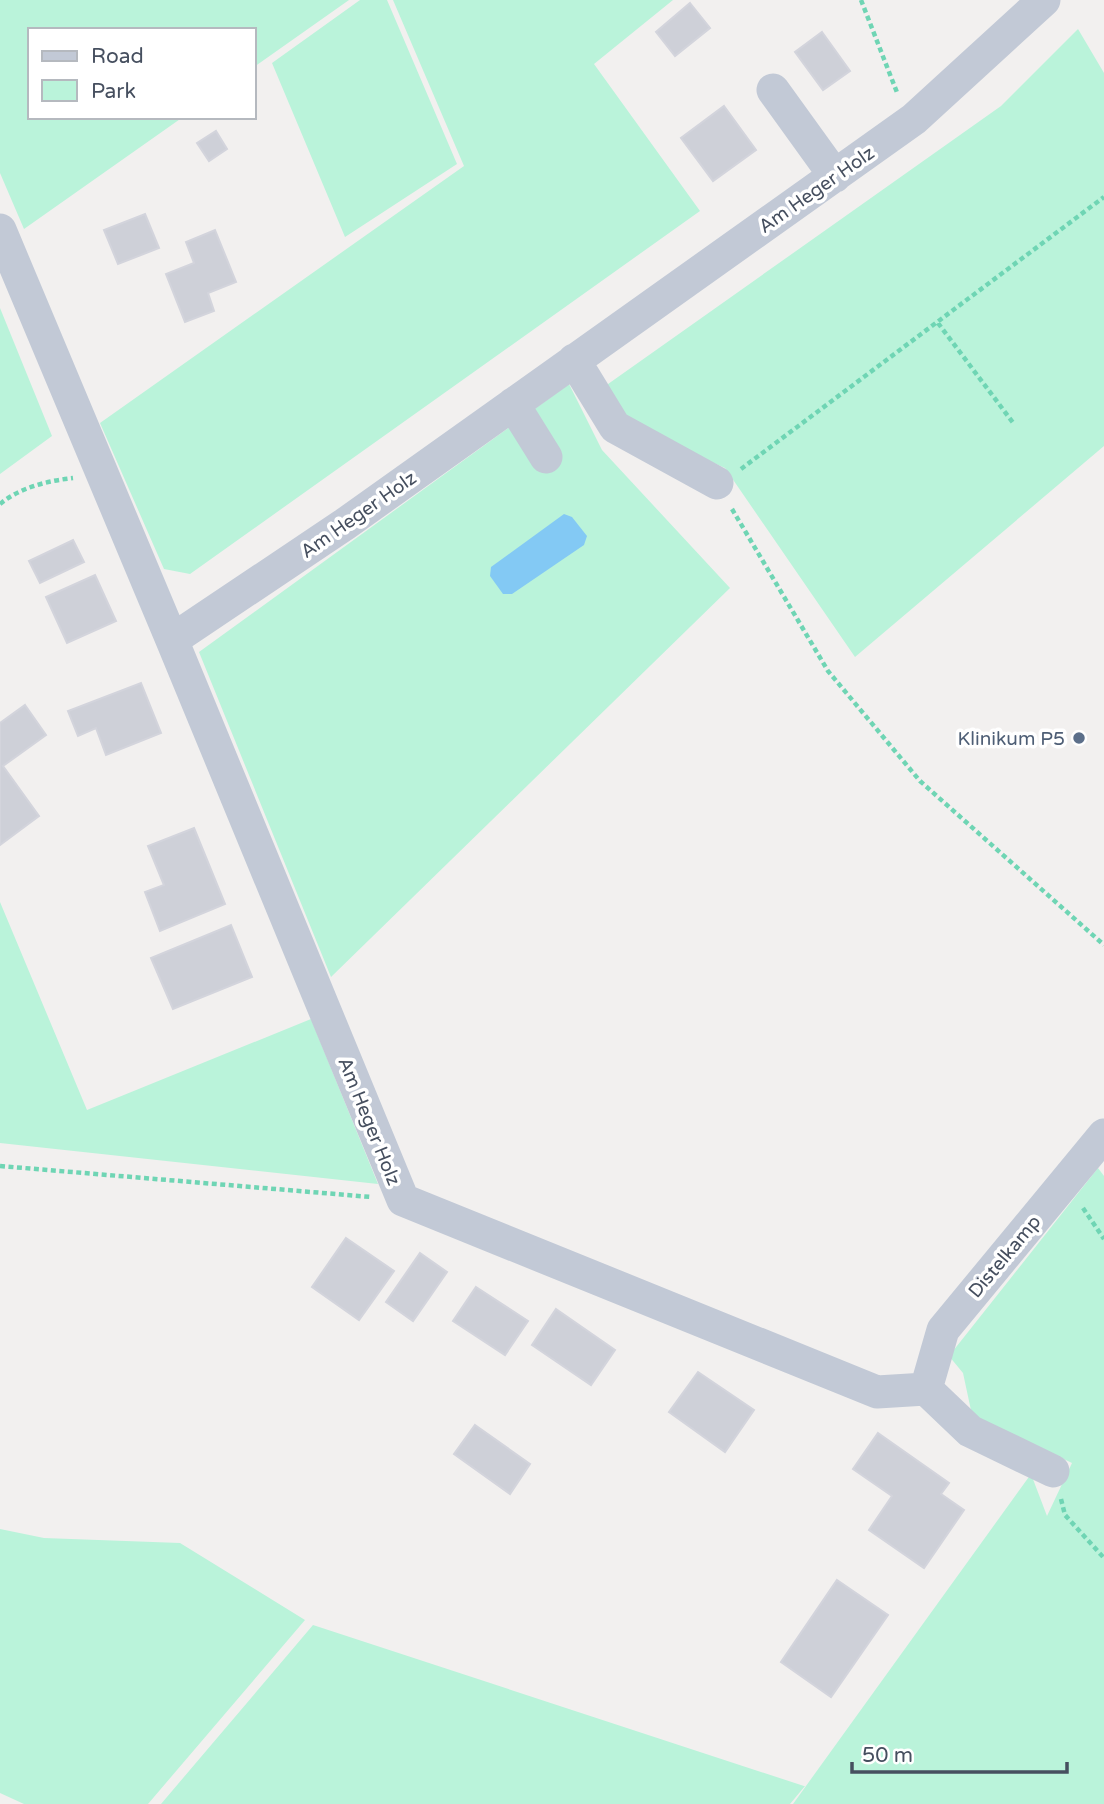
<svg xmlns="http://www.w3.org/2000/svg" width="1104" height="1804" viewBox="0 0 1104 1804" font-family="'Varela Round',sans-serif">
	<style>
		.green { fill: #baf3da }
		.water { fill: #83c9f4 }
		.building { fill: #ced0d8; stroke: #d3d4dc; stroke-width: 2 }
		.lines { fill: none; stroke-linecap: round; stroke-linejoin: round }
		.path { stroke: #6fd5b4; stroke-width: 4.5; stroke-dasharray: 5 3.5; stroke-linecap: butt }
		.minor { stroke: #c2c9d6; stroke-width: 33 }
		.service-dot { fill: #5c6f8a; stroke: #fff; stroke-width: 2.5 }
		.labels { text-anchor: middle; stroke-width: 7; stroke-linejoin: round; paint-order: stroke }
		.street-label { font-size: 19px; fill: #464f5f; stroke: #fff }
		.service-label { font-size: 19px; fill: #4e5e75; stroke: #fff; text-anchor: end }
	</style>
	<rect width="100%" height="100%" fill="#f2f0ef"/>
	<path class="green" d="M 0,0 L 349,0 L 254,67 L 254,30 L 30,30 L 30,117 L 183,117 L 24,229 L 0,173 Z
		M 360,0 L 387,0 L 457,164 L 345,237 L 272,63 Z
		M 393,0 L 673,0 L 594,64 L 700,211 L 190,574 L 164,569 L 100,423 L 464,166 Z
		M 1078,29 L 1104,73 L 1104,446 L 855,657 L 725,468 L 621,422 L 601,389 L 1001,106 Z
		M 0,308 L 52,436 L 0,474 Z
		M 569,384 L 602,450 L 730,588 L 331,977 L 199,652 Z
		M 0,902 L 87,1110 L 311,1019 L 378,1184 L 0,1143 Z
		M 1098,1168 L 1104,1176 L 1104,1804 L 793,1804 L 1031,1474 L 1047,1516 L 1072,1463 L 972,1415 L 963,1373 L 949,1356 Z
		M 0,1529 L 44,1538 L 180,1543 L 305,1620 L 148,1804 L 24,1804 L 0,1793 Z
		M 313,1625 L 804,1786 L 805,1786 L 790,1804 L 161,1804 Z"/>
	<path class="water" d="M 564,514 L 572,517 L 587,536 L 584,545 L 512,594 L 503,594 L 490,576 L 491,567 Z"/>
	<path class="building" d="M 690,3 L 710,28 L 675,56 L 656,32 Z
		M 822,32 L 850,71 L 823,90 L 795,52 Z
		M 724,106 L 756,150 L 713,181 L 681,138 Z
		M 216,131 L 227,149 L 209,161 L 197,143 Z
		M 145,214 L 159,248 L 118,264 L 104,230 Z
		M 215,230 L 236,282 L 208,293 L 214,311 L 185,322 L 166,274 L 194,263 L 186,242 Z
		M 73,540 L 84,562 L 40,583 L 29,561 Z
		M 95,575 L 116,621 L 67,643 L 46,597 Z
		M 141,683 L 161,733 L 106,755 L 96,728 L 78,736 L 68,711 Z
		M 25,705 L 46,735 L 3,766 L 39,816 L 0,845 L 0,723 Z
		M 194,828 L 225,904 L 160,931 L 145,892 L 164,885 L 148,846 Z
		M 231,925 L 252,977 L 173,1009 L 151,958 Z
		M 346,1238 L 394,1271 L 359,1320 L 312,1287 Z
		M 420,1253 L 447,1272 L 413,1321 L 386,1302 Z
		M 476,1287 L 528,1321 L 505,1355 L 453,1321 Z
		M 556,1309 L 615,1350 L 591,1385 L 532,1345 Z
		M 698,1372 L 754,1410 L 725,1452 L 669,1412 Z
		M 475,1425 L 530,1464 L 510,1494 L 454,1454 Z
		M 878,1433 L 949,1483 L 941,1494 L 964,1510 L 924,1568 L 869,1530 L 892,1496 L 853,1469 Z
		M 837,1580 L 888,1615 L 831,1697 L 781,1662 Z"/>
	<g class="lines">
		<path class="path" d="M 861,0 L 898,95
			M 938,323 L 1014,424
			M 741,469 L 1104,197
			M 0,504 C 21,487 47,481 73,478
			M 732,509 L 828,671 L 920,781 L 1104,945
			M 0,1166 L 371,1197
			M 1083,1208 L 1104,1239
			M 1061,1499 L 1065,1515 L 1104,1558"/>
		<path class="minor" d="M 773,90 L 835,176
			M 0,230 L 172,640 L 403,1200 L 877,1392 L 926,1389
			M 574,360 L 615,427 L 717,483
			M 513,404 L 546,457
			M 172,640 L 345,524 L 914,119 L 1044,0
			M 926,1389 L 943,1330 L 1104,1135
			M 926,1389 L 970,1431 L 1053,1471"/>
	</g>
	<circle class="service-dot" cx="1079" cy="738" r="7"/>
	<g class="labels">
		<g class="street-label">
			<text transform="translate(816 189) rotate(-35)" y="7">Am Heger Holz</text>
			<text transform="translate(358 514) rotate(-35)" y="7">Am Heger Holz</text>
			<text transform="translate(370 1121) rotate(68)" y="7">Am Heger Holz</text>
			<text transform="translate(1004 1256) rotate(-50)" y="7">Distelkamp</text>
		</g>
		<g class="service-label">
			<text x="1065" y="745">Klinikum P5</text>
		</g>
	</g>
	<rect x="28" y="28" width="228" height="91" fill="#ffffff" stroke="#b5b9bf" stroke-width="2"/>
	<rect x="42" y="51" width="35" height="10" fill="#c2c9d6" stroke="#b5b9bf" stroke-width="2"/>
	<text x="91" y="63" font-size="21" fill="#464f5f">Road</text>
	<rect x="42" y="80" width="35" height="21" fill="#baf3da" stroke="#b5b9bf" stroke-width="2"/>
	<text x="91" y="98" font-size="21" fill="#464f5f">Park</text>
	<path d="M852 1762v10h215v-10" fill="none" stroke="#464f5f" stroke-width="3.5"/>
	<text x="862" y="1762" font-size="21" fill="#464f5f" stroke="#ffffff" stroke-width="5" paint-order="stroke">50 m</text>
</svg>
